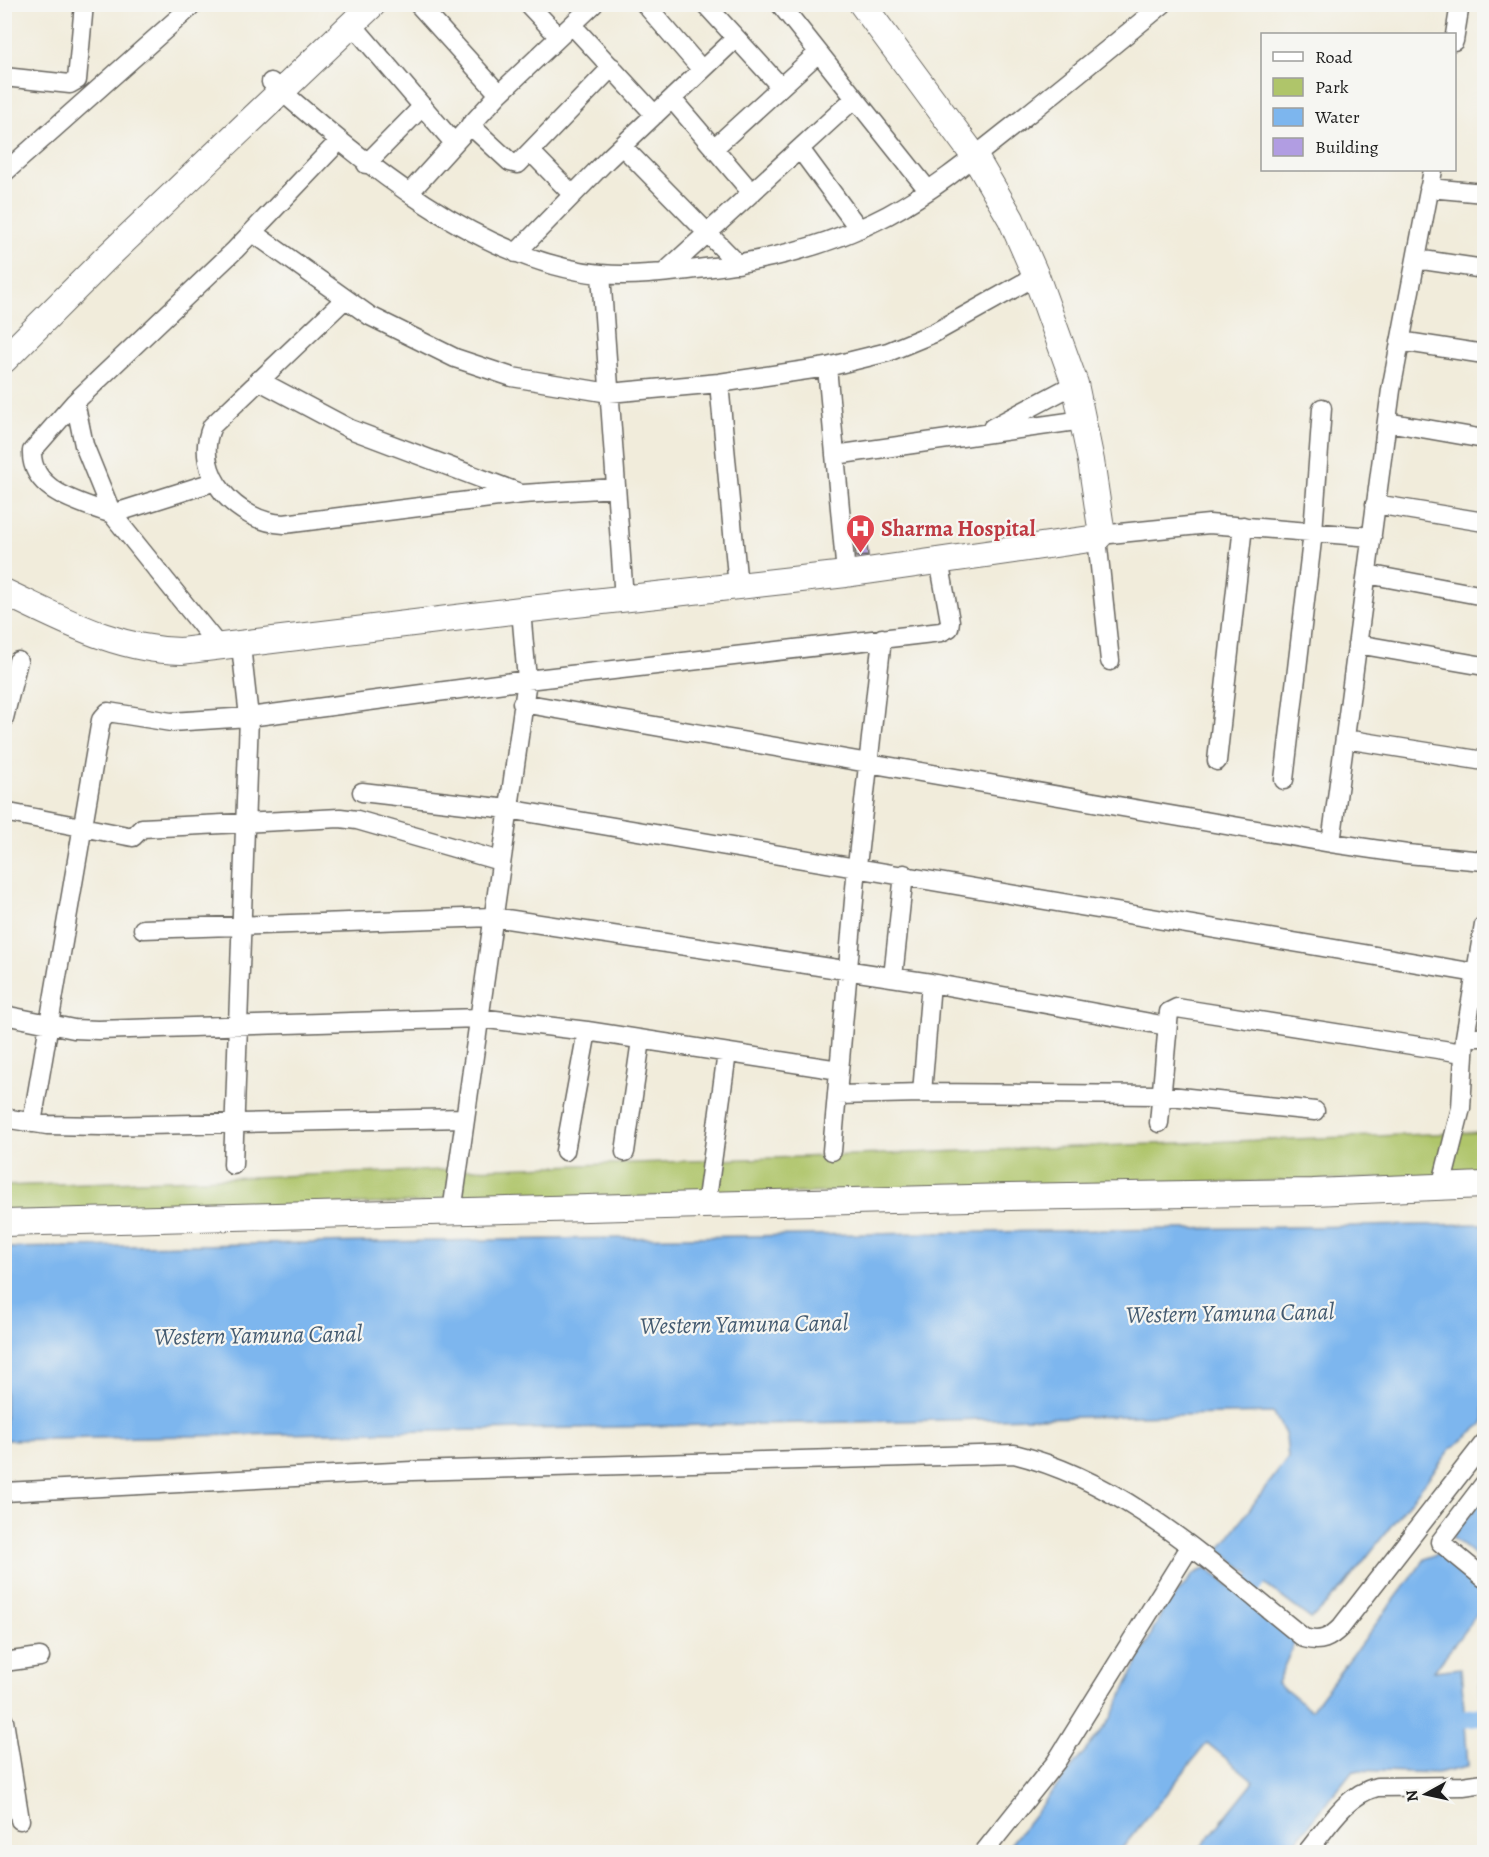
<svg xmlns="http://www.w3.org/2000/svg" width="1489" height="1857" viewBox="0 0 1489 1857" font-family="Alegreya,serif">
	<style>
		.green { fill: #afc56a; stroke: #667043; stroke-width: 1.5 }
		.water { fill: #7db6ee; stroke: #4c6985; stroke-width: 1.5 }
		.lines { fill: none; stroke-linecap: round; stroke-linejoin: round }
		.canal { stroke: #7db6ee; stroke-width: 18 }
		.building { fill: #b19de2 }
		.street-casing { stroke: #67655f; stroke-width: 21 }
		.secondary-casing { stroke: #67655f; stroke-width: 28 }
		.street { stroke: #fff; stroke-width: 18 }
		.secondary { stroke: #fff; stroke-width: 26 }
		.labels { text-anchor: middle; stroke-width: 4.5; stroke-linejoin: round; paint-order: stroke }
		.health-label { font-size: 22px; font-weight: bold; fill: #be3a42; stroke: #f6f6f2; text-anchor: start }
		.water-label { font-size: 24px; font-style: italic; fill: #435a70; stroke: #f6f6f2 }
	</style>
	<rect width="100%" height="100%" fill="#f6f6f2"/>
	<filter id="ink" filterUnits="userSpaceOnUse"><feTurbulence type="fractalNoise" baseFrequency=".0167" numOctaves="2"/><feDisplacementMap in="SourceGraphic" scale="12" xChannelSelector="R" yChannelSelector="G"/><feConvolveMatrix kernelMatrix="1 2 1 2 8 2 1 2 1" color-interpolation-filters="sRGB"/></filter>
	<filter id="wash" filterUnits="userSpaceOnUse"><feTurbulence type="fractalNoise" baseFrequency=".008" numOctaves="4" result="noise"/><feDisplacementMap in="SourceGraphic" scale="24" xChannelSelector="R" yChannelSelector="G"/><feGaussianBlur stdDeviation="1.35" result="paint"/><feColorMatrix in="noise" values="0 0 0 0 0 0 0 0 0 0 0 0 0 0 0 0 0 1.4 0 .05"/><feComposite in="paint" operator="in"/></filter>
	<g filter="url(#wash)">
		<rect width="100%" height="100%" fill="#f1ecdb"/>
		<path class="green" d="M 1484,1132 L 1484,1176 L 5,1213 L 4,1186 Z"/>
		<path class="water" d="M 1484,1224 L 1484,1423 L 1451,1449 L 1344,1586 L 1311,1619 L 1219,1550 L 1288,1458 L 1286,1436 L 1274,1413 L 5,1440 L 5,1248 Z
			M 1484,1496 L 1484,1562 L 1452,1537 Z
			M 1442,1551 L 1484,1584 L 1484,1605 L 1434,1671 L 1461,1668 L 1468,1766 L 1437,1773 L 1353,1770 L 1287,1852 L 1197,1852 L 1254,1781 L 1207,1743 L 1119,1852 L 1004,1852 L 1110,1720 L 1163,1610 L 1194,1574 L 1206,1568 L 1297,1637 L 1277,1683 L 1311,1710 L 1425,1559 Z
			M 1484,1666 L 1484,1741 L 1479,1667 Z"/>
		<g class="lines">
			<path class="canal" d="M 1238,1604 L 1273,1560
				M 1441,1722 L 1484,1716"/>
		</g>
		<g id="blocks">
			<path class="building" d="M 867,545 L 868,556 L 856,557 L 855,546 Z"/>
		</g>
	</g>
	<g filter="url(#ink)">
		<use href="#blocks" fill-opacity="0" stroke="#67655f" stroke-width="1.5"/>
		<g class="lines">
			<defs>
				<path id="street" d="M 418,4 L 499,94
					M 528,4 L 559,37
					M 645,4 L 702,70
					M 705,4 L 780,86
					M 780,4 L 928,190
					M 352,24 L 454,143
					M 572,25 L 655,115
					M 1454,41 L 1460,4
					M 4,77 L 70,84 L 77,80 L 84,4
					M 271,82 C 361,160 478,262 601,274 C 635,277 671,272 705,268 C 768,261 831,245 888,215 C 936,189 979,153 1022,119 C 1069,81 1116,43 1163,4
					M 672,99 L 752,193
					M 470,125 L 510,162 L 518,164 L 612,67
					M 622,146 L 738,264
					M 714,148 L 818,53
					M 800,149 L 859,229
					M 531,152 L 573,195
					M 366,164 L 423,106
					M 4,173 L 194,4
					M 1429,188 L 1484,193
					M 410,192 L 499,94 L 594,4
					M 252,232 L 370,316 L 455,358 L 512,377 L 609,393 L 719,383 L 827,367 L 888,352 L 934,333 L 1036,276
					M 516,253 L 608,159 L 736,38
					M 1416,259 L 1484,269
					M 665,272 L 855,98
					M 601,274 L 624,599
					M 344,300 L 212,426 C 191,473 237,522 284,524 L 523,494 L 615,488
					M 1400,341 L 1484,354
					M 827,367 L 846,574
					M 258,380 L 350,429 L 517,492
					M 719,383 L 738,587
					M 75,402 L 32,451 C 30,492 82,503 112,514 L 213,482
					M 1387,422 L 1484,439
					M 992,428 L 1075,384
					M 835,455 L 1083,420
					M 1375,504 L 1484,522
					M 1100,535 L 1209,524 L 1372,537
					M 1097,538 L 1110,661
					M 1367,574 L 1484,596
					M 1357,644 L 1484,666
					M 220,648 L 112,514 L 84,445 L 75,402 L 235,250 L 339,141
					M 522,703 L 1331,843 L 1407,854 L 1484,861
					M 4,718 L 18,661
					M 1345,739 L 1484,761
					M 1217,761 L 1243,526
					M 1284,780 L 1313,532 L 1322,408
					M 362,792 L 508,809 L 1476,973
					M 4,812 L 133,837 L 142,828 L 340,818 L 357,820 L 500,861
					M 1331,843 L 1391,390 L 1433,170
					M 143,929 L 493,917 L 931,983 L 1167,1026
					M 893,977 L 904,874
					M 4,1015 L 74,1029 L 98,1030 L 479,1018 L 587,1031 L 839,1070
					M 1465,1037 L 1484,1037
					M 922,1093 L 931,983
					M 837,1095 L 922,1093 L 1160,1095 L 1315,1111
					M 4,1118 L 47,1125 L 101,1126 L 464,1118
					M 32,1123 L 101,720 L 108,712 L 171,722 L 249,717 L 527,680 L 941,632 L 949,628 L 950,621 L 939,560
					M 1159,1123 L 1169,1012 L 1177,1008 L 1463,1053
					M 565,1151 L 587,1031
					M 832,1151 L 857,866 L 882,638
					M 625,1152 L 641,1040
					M 233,1165 L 249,717 L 241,646
					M 1441,1187 L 1461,1108 L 1465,1037 L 1484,925
					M 706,1206 L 727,1053
					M 452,1212 L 527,680 L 521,610
					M 1484,1484 L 1440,1542 L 1484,1578
					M 4,1492 L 412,1471 L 1014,1454 C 1128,1482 1215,1567 1304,1638 C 1321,1643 1330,1638 1341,1627 L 1484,1443
					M 4,1662 L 40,1657
					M 4,1721 L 20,1820
					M 984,1852 L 1056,1762 L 1190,1547
					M 1307,1852 C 1327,1828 1345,1795 1377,1787 L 1463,1786 L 1484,1783"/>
				<path id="secondary" d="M 4,360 L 104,260 L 373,4
					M 4,592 C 62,619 115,650 181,651 L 521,610 L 846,574 L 1097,538 L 1100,535 L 1101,528 L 1091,461 L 1075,384 L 1036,276 L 1011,219 L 975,157 L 862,4
					M 4,1223 L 1009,1197 L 1313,1192 L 1484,1185"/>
			</defs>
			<use href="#street" class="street-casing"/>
			<use href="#secondary" class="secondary-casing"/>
			<use href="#street" class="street"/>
			<use href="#secondary" class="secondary"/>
		</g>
	</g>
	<defs>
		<symbol id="hospital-pin" viewBox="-11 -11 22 30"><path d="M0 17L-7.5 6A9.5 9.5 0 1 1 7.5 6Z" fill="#e0444e" stroke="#f6f6f2"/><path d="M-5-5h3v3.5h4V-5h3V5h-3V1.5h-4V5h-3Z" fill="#fff"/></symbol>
	</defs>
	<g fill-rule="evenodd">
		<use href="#hospital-pin" x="844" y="512" width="33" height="45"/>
	</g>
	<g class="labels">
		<g class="health-label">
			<text x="881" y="536">Sharma Hospital</text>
		</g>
		<g class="water-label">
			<text transform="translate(1230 1313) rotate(-1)" y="8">Western Yamuna Canal</text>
			<text transform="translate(744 1324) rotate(-1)" y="8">Western Yamuna Canal</text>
			<text transform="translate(258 1335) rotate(-1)" y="8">Western Yamuna Canal</text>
		</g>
	</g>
	<rect width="1489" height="1857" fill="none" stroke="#f6f6f2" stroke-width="24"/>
	<rect x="1261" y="33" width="195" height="138" fill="#f6f6f2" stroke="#9f9f9c" stroke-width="1.5"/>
	<rect x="1273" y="52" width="30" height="9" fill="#ffffff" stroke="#9f9f9c" stroke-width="1.5"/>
	<text x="1315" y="63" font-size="18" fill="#1c1c1c">Road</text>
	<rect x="1273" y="78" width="30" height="18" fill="#afc56a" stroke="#9f9f9c" stroke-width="1.5"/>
	<text x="1315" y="93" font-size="18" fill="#1c1c1c">Park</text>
	<rect x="1273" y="108" width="30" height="18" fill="#7db6ee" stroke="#9f9f9c" stroke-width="1.5"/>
	<text x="1315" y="123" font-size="18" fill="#1c1c1c">Water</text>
	<rect x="1273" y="138" width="30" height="18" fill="#b19de2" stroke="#9f9f9c" stroke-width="1.5"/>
	<text x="1315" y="153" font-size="18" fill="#1c1c1c">Building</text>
	<g transform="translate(1426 1794) rotate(262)" stroke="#f6f6f2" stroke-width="4.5" paint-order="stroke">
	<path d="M0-4.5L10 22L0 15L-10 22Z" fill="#1c1c1c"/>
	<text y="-9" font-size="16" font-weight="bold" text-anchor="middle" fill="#1c1c1c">N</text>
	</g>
</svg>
